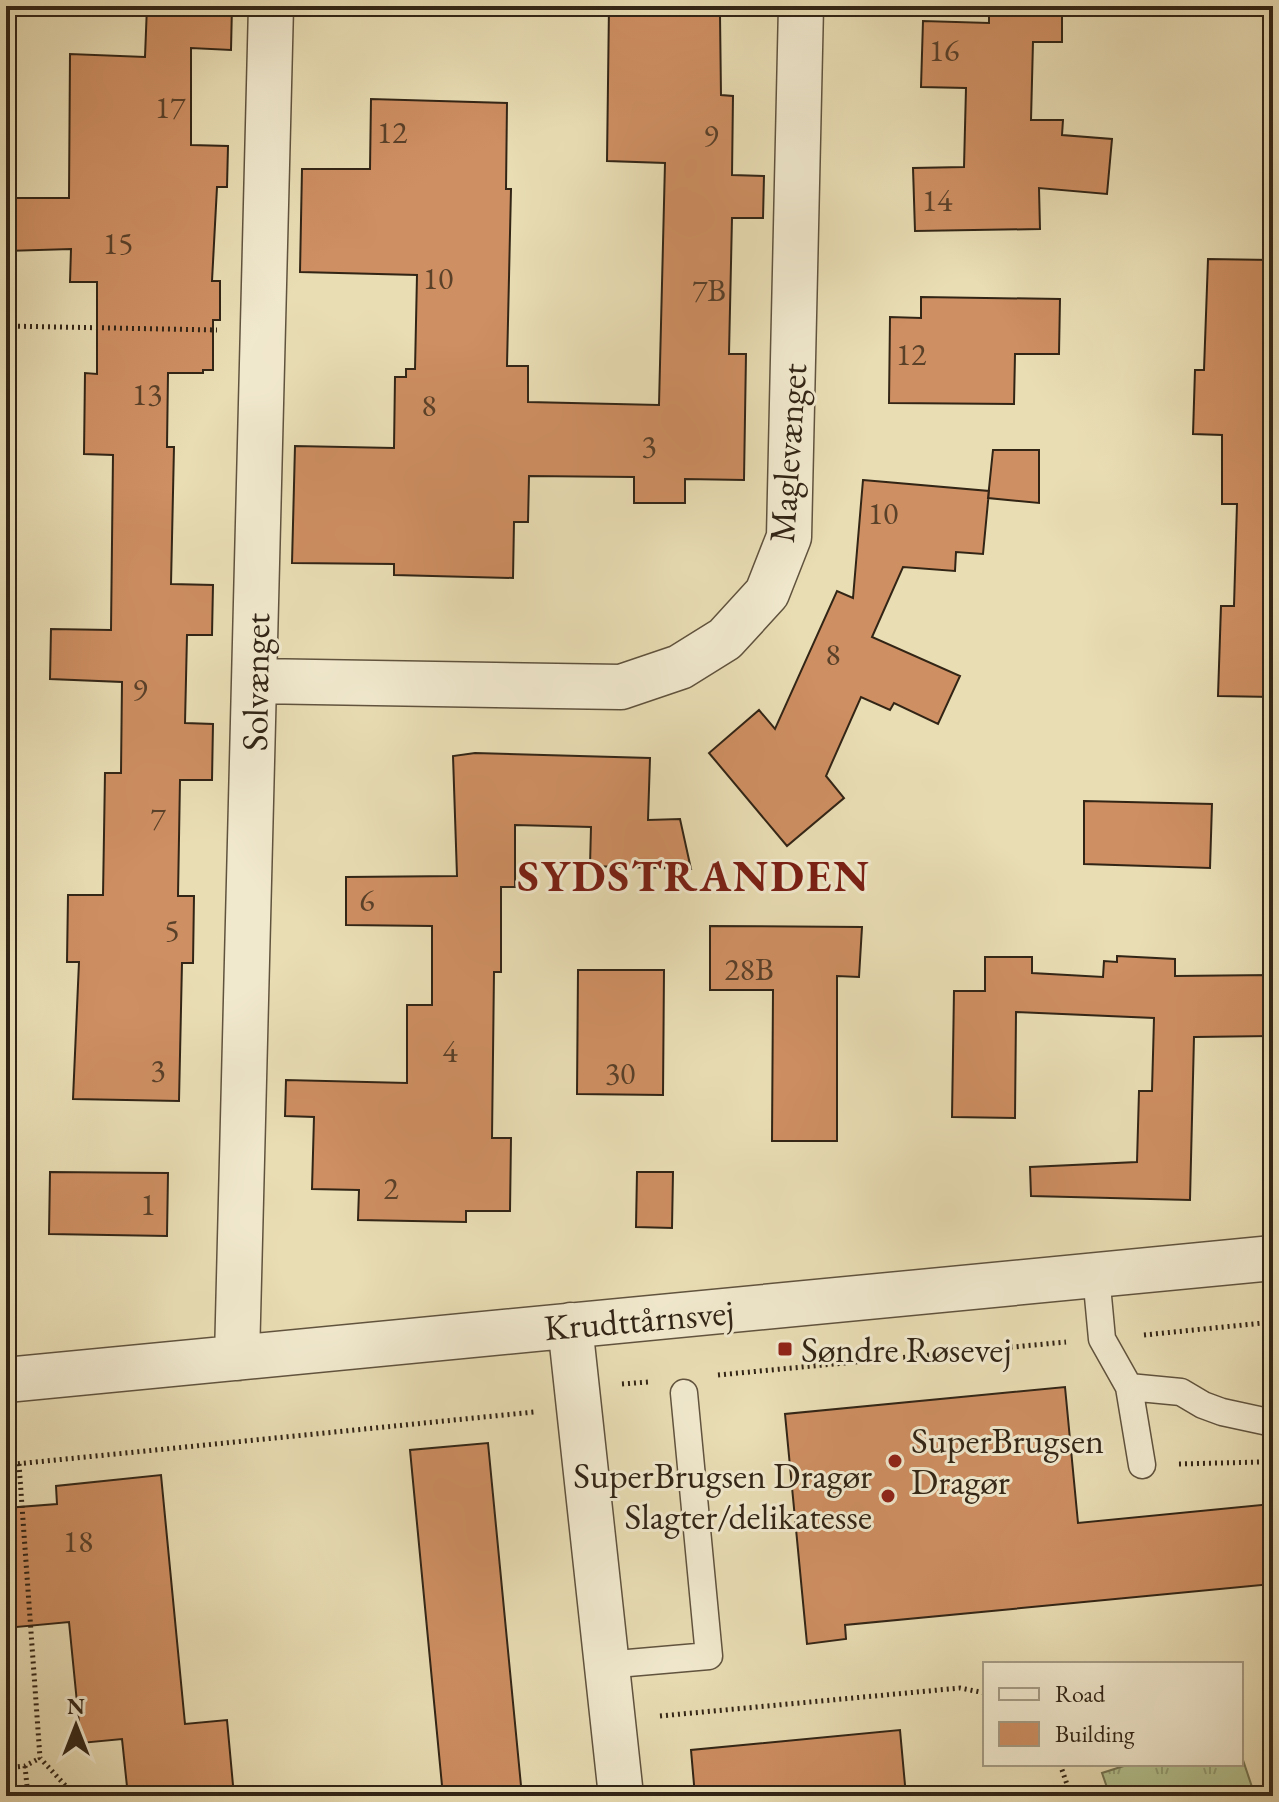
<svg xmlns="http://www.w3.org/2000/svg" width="1279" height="1802" viewBox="0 0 1279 1802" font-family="'EB Garamond',serif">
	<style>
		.grass { fill: url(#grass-tufts); stroke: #727452; stroke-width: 2 }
		.building { fill: #ce8f62; stroke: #322516; stroke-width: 2 }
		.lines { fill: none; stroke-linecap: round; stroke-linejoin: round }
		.lane-casing { stroke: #60533e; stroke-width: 29 }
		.street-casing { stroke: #60533e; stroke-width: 47 }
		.path { stroke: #322516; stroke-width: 5; stroke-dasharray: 2 4; stroke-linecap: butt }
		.lane { stroke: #f1e9ce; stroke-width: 26 }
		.street { stroke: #f1e9ce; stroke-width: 44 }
		.poi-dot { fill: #8f2418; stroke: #f1e9ce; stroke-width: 3 }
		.labels { text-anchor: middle; stroke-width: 6; stroke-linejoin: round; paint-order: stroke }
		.number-label { font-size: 32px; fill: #594029 }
		.street-label { font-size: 36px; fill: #322516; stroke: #f1e9ce }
		.poi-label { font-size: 36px; fill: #322516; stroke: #f1e9ce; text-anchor: start }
		.district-label { font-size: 44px; font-weight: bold; letter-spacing: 2px; fill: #7a1f14; stroke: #f1e9ce }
	</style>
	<defs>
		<pattern id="grass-tufts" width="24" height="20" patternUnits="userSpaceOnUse" patternTransform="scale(2)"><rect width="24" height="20" fill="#b3c28f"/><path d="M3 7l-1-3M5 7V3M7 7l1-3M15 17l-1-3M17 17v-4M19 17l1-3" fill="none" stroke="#929d74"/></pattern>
	</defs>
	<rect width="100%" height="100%" fill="#e9ddb4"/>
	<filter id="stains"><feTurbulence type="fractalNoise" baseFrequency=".0025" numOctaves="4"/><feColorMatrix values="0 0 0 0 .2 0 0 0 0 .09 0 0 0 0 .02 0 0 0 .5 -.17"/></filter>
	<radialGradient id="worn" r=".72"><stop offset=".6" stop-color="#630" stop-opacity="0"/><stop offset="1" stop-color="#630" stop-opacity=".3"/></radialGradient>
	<path class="grass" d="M 1241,1754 L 1255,1796 L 1110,1796 L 1102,1773 L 1130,1764 L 1241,1764 Z"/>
	<path class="building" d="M 147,6 L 232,6 L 231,50 L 191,48 L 191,145 L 228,146 L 227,187 L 217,187 L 212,281 L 220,281 L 220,320 L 213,320 L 213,370 L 203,370 L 203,373 L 168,373 L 167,447 L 174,447 L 171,584 L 213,585 L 212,635 L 187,635 L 185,723 L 213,724 L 212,780 L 180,780 L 178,896 L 194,896 L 193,963 L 182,963 L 179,1101 L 73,1099 L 79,962 L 67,962 L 68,895 L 103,895 L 105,773 L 121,773 L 122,682 L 50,679 L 51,629 L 111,630 L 113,455 L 84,454 L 85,373 L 97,374 L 97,282 L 70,282 L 71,249 L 6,251 L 6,198 L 69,198 L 70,54 L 145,57 Z
		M 609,6 L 678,6 L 678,16 L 720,15 L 721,95 L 733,96 L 732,175 L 764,176 L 763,218 L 732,218 L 729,354 L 746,354 L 744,480 L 685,479 L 685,503 L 634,503 L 634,477 L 529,476 L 528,522 L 514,522 L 513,578 L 394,575 L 394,564 L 292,563 L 295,446 L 394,448 L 395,377 L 406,377 L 406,369 L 415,369 L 417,275 L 300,272 L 302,169 L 370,169 L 371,99 L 507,103 L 506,189 L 511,189 L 507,366 L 528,366 L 528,402 L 659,405 L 665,163 L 607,161 Z
		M 989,6 L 1062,6 L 1062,42 L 1033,42 L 1031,120 L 1063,120 L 1062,135 L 1112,139 L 1107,194 L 1039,188 L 1040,229 L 915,231 L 913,168 L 964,167 L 966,88 L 921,87 L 923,21 L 989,23 Z
		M 1208,259 L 1273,260 L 1273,697 L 1218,696 L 1221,606 L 1234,606 L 1237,504 L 1222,504 L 1222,435 L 1193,434 L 1195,370 L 1204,370 Z
		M 921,297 L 1060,299 L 1059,354 L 1015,354 L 1014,404 L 889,403 L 890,317 L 921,318 Z
		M 993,450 L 1039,450 L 1039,503 L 988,498 Z
		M 863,480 L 989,491 L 983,554 L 956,552 L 955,571 L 903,567 L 872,637 L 960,676 L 938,724 L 894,703 L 890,710 L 861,697 L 826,776 L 844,798 L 787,846 L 709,753 L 759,710 L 775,729 L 837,591 L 853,598 Z
		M 475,753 L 650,758 L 648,820 L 680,819 L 691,869 L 590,866 L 591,827 L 515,825 L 515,887 L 501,887 L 501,972 L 494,972 L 492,1138 L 511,1138 L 510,1211 L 466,1211 L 466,1222 L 358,1220 L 359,1190 L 312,1189 L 314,1117 L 285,1116 L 286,1080 L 407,1083 L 407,1005 L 432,1005 L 432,926 L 346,925 L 346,877 L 457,876 L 453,756 Z
		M 1084,801 L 1212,804 L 1210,868 L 1084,864 Z
		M 710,926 L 862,927 L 859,977 L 837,976 L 837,1141 L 772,1141 L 773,990 L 710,990 Z
		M 1117,956 L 1175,959 L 1175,976 L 1270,975 L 1270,982 L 1273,982 L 1273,1036 L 1194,1037 L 1190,1200 L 1031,1196 L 1030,1167 L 1137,1162 L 1139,1091 L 1152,1091 L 1154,1018 L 1016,1012 L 1015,1118 L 952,1117 L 954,991 L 985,991 L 985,957 L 1032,957 L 1032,973 L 1103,977 L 1104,961 L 1117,962 Z
		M 578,970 L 664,970 L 663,1095 L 577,1094 Z
		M 50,1172 L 168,1173 L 167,1236 L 49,1234 Z
		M 637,1172 L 673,1172 L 672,1228 L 636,1227 Z
		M 1065,1387 L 1078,1523 L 1273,1504 L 1273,1584 L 845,1625 L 846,1639 L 807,1644 L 785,1414 Z
		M 488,1443 L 522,1796 L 443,1796 L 410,1450 Z
		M 161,1475 L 185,1724 L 227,1720 L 234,1796 L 128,1796 L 122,1739 L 81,1743 L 69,1622 L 6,1628 L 6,1508 L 57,1504 L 56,1486 Z
		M 900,1730 L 906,1796 L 695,1796 L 691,1750 Z"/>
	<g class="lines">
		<defs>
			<path id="lane" d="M 1096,1275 L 1102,1339 L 1129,1387 L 1142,1465
				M 1129,1387 L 1181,1392 L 1203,1405 L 1222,1412 L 1273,1423
				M 605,1665 L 709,1656 L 684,1393"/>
			<path id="street" d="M 255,681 L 621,687 L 680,667 L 725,639 L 767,593 L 789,537 L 801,6
				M 570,1325 L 621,1796
				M 237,1358 L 271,6
				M 6,1380 L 1273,1258"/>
		</defs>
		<use href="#lane" class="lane-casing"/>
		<use href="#street" class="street-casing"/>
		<path class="path" d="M 6,326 L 217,330
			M 1144,1335 L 1273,1322
			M 718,1375 L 1066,1342
			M 622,1384 L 648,1382
			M 19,1464 L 40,1758 L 75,1796
			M 1179,1464 L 1261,1462
			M 6,1465 L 534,1412
			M 660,1716 L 960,1688 L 985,1693
			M 1060,1764 L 1071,1796
			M 25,1766 L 28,1796
			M 6,1768 L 25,1766 L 40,1758"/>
		<use href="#lane" class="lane"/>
		<use href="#street" class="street"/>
	</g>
	<g class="poi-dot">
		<rect x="777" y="1341" width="16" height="16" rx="4"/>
		<circle cx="895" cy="1461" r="8"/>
		<circle cx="888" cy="1496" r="8"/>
	</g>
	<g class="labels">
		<g class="number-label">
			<text x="944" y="61">16</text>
			<text x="170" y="118">17</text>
			<text x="392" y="143">12</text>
			<text x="711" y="146">9</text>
			<text x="937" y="211">14</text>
			<text x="118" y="254">15</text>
			<text x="438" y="289">10</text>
			<text x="709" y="301">7B</text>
			<text x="911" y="365">12</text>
			<text x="147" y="405">13</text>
			<text x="429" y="416">8</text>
			<text x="649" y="457">3</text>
			<text x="883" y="524">10</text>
			<text x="833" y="665">8</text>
			<text x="140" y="700">9</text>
			<text x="158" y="829">7</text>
			<text x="367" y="911">6</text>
			<text x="172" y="941">5</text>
			<text x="749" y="980">28B</text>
			<text x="450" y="1062">4</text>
			<text x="158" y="1081">3</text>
			<text x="620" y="1084">30</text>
			<text x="391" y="1199">2</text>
			<text x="148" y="1215">1</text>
			<text x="78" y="1552">18</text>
		</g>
		<g class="street-label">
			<text transform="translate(787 453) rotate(-86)" y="13">Maglevænget</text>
			<text transform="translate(255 682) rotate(-89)" y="13">Solvænget</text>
			<text transform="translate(639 1319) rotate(-5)" y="13">Krudttårnsvej</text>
		</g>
		<g class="poi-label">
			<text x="801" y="1362">Søndre Røsevej</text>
			<text x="911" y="1453">SuperBrugsen<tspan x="911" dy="41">Dragør</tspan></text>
			<text x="872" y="1488" text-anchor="end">SuperBrugsen Dragør<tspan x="872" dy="41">Slagter/delikatesse</tspan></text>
		</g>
		<g class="district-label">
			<text x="694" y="891">SYDSTRANDEN</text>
		</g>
	</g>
	<rect width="1279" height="1802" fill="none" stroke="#e9ddb4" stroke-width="32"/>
	<rect x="8" y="8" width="1263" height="1786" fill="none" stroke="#322516" stroke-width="4"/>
	<rect x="16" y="16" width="1247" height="1770" fill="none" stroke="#322516" stroke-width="2"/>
	<rect x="983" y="1662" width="260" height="104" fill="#f1e9ce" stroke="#a59b84" stroke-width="2"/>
	<rect x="999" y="1688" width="40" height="12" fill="#f1e9ce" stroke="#a59b84" stroke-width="2"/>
	<text x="1055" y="1702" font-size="24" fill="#322516">Road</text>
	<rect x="999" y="1722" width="40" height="24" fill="#ce8f62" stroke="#a59b84" stroke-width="2"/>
	<text x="1055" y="1742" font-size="24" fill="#322516">Building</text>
	<g transform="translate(76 1726)" stroke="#f1e9ce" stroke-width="6" paint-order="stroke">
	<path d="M0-6L14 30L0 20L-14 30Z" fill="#322516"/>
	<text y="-12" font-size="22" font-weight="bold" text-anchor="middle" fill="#322516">N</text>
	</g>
	<rect width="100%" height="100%" filter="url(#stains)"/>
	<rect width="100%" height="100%" fill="url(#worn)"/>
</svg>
